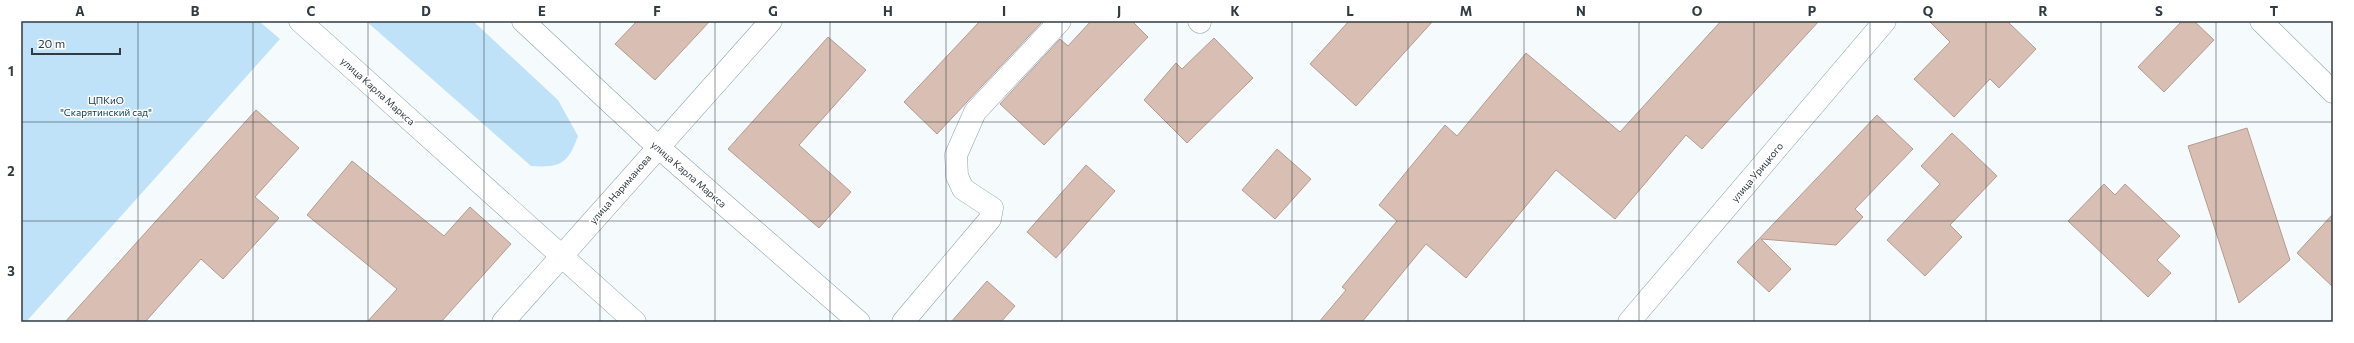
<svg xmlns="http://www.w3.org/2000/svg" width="2354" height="343" viewBox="0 0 2354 343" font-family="Commissioner,sans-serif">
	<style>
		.green { fill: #c0e2f8 }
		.building { fill: #d9bfb3; stroke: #b49b8f }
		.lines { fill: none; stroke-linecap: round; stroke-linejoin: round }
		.minor-casing { stroke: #89a0af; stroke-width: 23 }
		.major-casing { stroke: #89a0af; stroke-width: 23 }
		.minor { stroke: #fff; stroke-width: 22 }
		.major { stroke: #fff; stroke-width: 22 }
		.grid { fill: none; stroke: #313b42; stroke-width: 1; stroke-opacity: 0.55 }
		.labels { text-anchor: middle; stroke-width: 3; stroke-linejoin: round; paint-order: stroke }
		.street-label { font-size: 10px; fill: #313b42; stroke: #fff }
		.park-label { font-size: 10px; fill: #073951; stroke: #fff }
		.neatline { fill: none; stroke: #313b42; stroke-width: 1.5 }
		.grid-label { font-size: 13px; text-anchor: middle; font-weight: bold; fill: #313b42 }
	</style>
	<rect width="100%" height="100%" fill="#f5fafd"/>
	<path class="green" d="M 21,21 L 259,21 L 280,39 L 26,322 L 21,322 Z
		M 366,21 L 473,21 L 558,100 L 578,136 C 568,164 560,168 531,166 Z"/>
	<path class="building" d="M 637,21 L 710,21 L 655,80 L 615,44 Z
		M 980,21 L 1042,22 L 937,134 L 904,102 Z
		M 1091,21 L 1132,21 L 1148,37 L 1044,145 L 1000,104 L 1060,39 L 1068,46 Z
		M 1349,21 L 1433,21 L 1356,106 L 1310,64 Z
		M 1721,21 L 1819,21 L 1702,149 L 1686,135 L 1615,219 L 1556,170 L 1466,278 L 1426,244 L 1362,322 L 1319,322 L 1346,290 L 1342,287 L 1397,221 L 1379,205 L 1445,125 L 1457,136 L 1526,53 L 1620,132 Z
		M 1929,21 L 2007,21 L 2036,49 L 1999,88 L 1990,79 L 1954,117 L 1914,79 L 1950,42 Z
		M 2182,21 L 2194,21 L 2214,40 L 2164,92 L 2138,67 Z
		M 828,37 L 866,70 L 799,145 L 851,192 L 819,228 L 728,149 Z
		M 1214,38 L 1253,78 L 1187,143 L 1144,100 L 1176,63 L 1182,69 Z
		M 256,110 L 299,148 L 255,197 L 279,218 L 223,279 L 201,259 L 145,322 L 65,322 Z
		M 1877,115 L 1913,149 L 1855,209 L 1863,217 L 1836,245 L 1761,239 L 1791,269 L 1769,292 L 1737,262 Z
		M 2247,128 L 2290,260 L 2239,303 L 2188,146 Z
		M 1952,133 L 1997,176 L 1950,225 L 1962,237 L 1925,276 L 1887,240 L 1940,184 L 1921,166 Z
		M 1277,149 L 1311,179 L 1275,219 L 1242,190 Z
		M 352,161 L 444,236 L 470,207 L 511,244 L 441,322 L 367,322 L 397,289 L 307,215 Z
		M 1086,165 L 1115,191 L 1056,258 L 1027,232 Z
		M 2104,184 L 2115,195 L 2125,184 L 2180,236 L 2157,260 L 2171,273 L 2148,297 L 2068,221 Z
		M 2333,214 L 2333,287 L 2297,253 Z
		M 987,281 L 1015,306 L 1001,322 L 951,322 Z"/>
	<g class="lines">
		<defs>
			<path id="minor" d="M 1199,21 L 1200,22
				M 2261,21 L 2333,92
				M 503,322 L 771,21
				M 903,322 L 990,219 L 992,208 L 963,189 L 957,176 L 956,155 L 975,112 L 1060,21
				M 1629,322 L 1885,21"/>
			<path id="major" d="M 300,21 L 635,322
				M 523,21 L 657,146 L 859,322"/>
		</defs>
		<use href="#minor" class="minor-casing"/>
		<use href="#major" class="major-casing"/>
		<use href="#minor" class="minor"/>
		<use href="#major" class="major"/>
	</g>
	<path class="grid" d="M 138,21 L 138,322M 253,21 L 253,322M 368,21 L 368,322M 484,21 L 484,322M 600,21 L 600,322M 715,21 L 715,322M 830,21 L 830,322M 946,21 L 946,322M 1062,21 L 1062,322M 1177,21 L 1177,322M 1292,21 L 1292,322M 1408,21 L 1408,322M 1524,21 L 1524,322M 1639,21 L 1639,322M 1754,21 L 1754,322M 1870,21 L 1870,322M 1986,21 L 1986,322M 2101,21 L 2101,322M 2216,21 L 2216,322M 21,122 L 2333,122M 21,221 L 2333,221"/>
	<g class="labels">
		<g class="street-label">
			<text transform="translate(378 91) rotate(42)" y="4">улица Карла Маркса</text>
			<text transform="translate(1757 172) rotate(-50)" y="4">улица Урицкого</text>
			<text transform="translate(689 174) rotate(41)" y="4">улица Карла Маркса</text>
			<text transform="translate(620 189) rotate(-49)" y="4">улица Нариманова</text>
		</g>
		<g class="park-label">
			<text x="106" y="104">ЦПКиО<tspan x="106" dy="12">"Скарятинский сад"</tspan></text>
		</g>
	</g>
	<rect width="2354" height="343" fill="none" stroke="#ffffff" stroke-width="44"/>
	<path d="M32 48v6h88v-6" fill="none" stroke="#313b42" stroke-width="2"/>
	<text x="38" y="48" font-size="12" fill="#313b42" stroke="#ffffff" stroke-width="3" paint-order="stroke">20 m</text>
	<rect x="22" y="22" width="2310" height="299" class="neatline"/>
	<g class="grid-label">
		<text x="80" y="16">A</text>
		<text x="195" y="16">B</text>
		<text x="311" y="16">C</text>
		<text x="426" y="16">D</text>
		<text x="542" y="16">E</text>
		<text x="657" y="16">F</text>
		<text x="773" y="16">G</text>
		<text x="888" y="16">H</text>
		<text x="1004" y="16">I</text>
		<text x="1119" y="16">J</text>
		<text x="1235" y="16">K</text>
		<text x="1350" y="16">L</text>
		<text x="1466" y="16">M</text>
		<text x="1581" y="16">N</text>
		<text x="1697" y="16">O</text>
		<text x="1812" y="16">P</text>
		<text x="1928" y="16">Q</text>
		<text x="2043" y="16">R</text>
		<text x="2159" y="16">S</text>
		<text x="2274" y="16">T</text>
		<text x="11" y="76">1</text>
		<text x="11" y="176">2</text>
		<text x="11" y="276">3</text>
	</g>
</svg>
